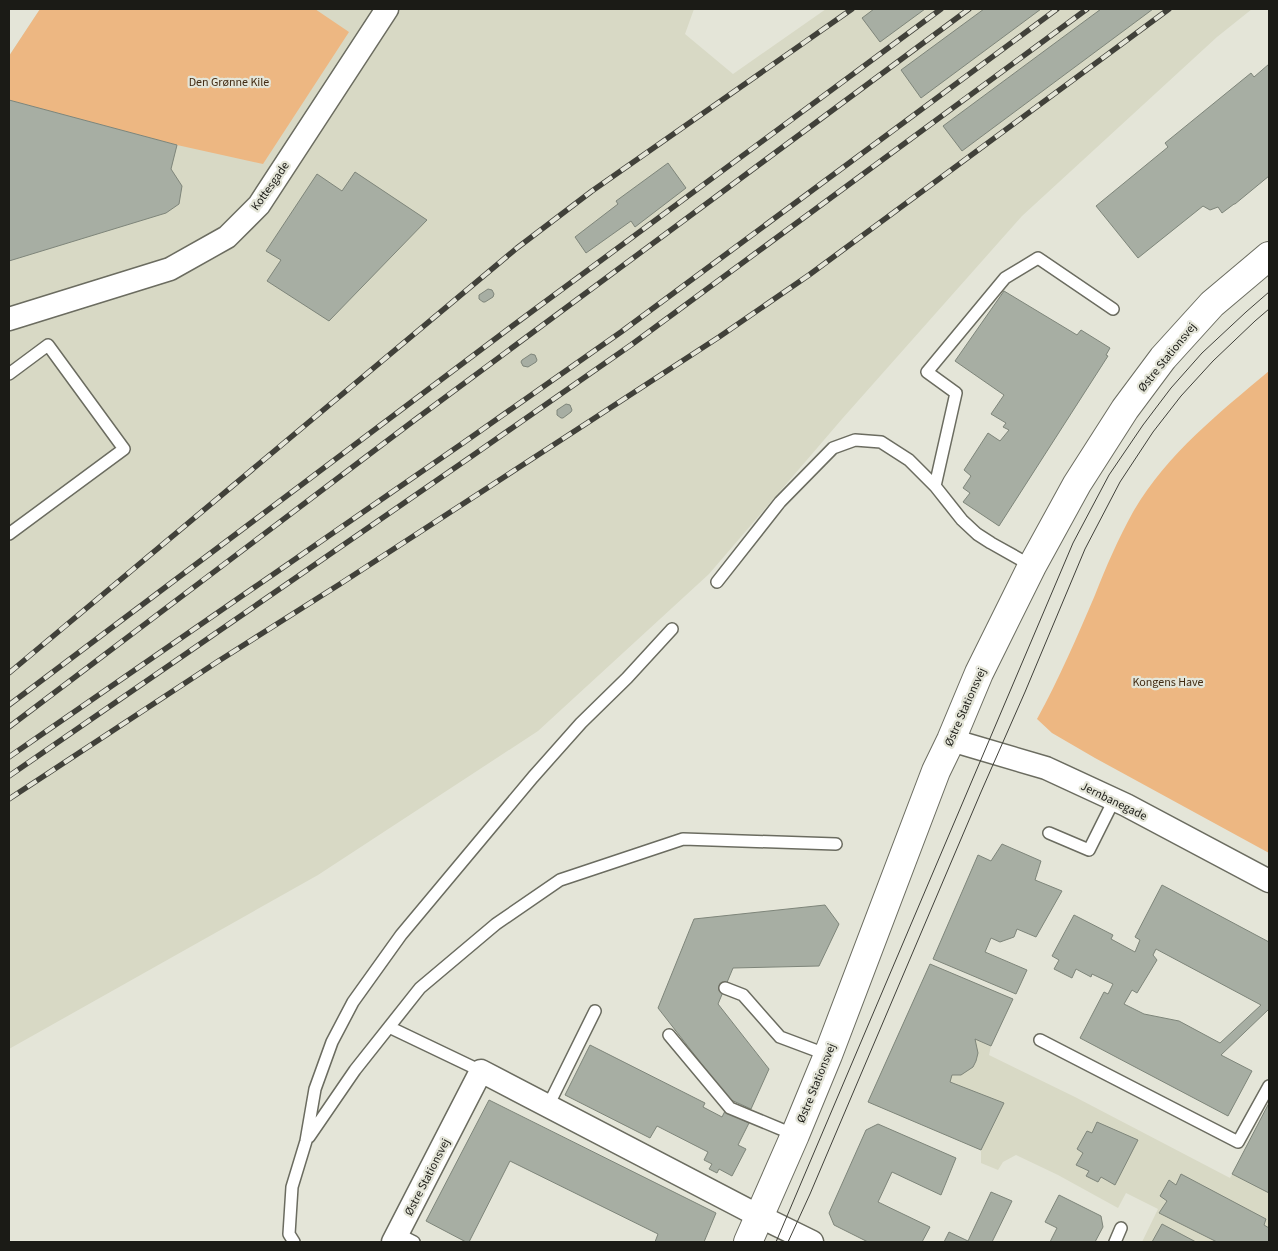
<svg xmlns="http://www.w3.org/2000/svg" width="1278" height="1251" viewBox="0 0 1278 1251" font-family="'Source Sans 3',sans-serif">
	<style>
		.built { fill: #d8d9c5 }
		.green { fill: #edb782 }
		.building { fill: #a7aea3; stroke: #7e857a; fill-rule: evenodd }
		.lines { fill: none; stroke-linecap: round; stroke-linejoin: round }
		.lane-casing { stroke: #6b6c60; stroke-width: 14 }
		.street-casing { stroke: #6b6c60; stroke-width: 25 }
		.secondary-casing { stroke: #6b6c60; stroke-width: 30 }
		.lane { stroke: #fff; stroke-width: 11 }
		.street { stroke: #fff; stroke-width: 22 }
		.secondary { stroke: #fff; stroke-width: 28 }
		.tram { stroke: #41413a; stroke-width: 1 }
		.rail-casing { stroke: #41413a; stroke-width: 5.5 }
		.rail { stroke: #e4e5d8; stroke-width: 4; stroke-dasharray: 11; stroke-linecap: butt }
		.labels { text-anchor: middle; stroke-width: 4.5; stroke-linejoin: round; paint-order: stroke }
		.park-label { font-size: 12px; fill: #412b13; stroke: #e4e5d8 }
		.street-label { font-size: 12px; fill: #1b1b16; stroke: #e4e5d8 }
	</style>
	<rect width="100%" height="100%" fill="#e4e5d8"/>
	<path class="built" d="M 40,9 L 694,9 L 685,34 L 733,74 L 826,9 L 1252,9 L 1217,37 L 1022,216 L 842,419 L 709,574 L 538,731 L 318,875 L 9,1049 L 9,56 Z
		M 930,964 L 1013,999 L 991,1046 L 989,1055 L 1075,1097 L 1230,1178 L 1269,1103 L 1269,1242 L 1142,1242 L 1158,1209 L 1126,1193 L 1118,1208 L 1058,1175 L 1016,1155 L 1003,1162 L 998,1170 L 981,1163 L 981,1149 L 868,1102 Z"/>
	<path class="green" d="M 40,9 L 315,9 L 349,32 L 263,164 L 177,145 L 9,100 L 9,56 Z
		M 1269,371 L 1269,853 L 1095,758 L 1052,733 L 1037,719 C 1059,679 1077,637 1095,595 C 1106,567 1118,539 1133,512 C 1166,455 1219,413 1269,371 Z"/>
	<path class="building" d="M 874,9 L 925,9 L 880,42 L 862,18 Z
		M 984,9 L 1041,9 L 921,98 L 901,70 Z
		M 1101,9 L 1153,9 L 962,151 L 943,126 Z
		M 1269,64 L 1269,176 L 1235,204 L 1234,204 L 1222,213 L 1218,207 L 1210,210 L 1203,206 L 1138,258 L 1096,206 L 1168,147 L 1165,143 L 1251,73 L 1254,77 Z
		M 9,100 L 177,145 L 171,169 L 182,186 L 179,204 L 166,213 L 9,261 Z
		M 668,163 L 686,188 L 635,227 L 631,221 L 586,253 L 575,237 L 618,204 L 616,201 Z
		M 355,172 L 427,220 L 329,321 L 267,281 L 281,260 L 266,251 L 317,174 L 342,191 Z
		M 488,289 L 492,290 L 494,294 L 493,297 L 485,302 L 483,302 L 479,299 L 479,295 Z
		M 1004,291 L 1077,335 L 1081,330 L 1110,348 L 1106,355 L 1108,356 L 999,526 L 963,502 L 970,493 L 963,488 L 971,476 L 964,470 L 988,433 L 1000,441 L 1009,430 L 1003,427 L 1006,423 L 991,414 L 1004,395 L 955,361 Z
		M 531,354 L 535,355 L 537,360 L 536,362 L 528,367 L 523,366 L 521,362 L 522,360 Z
		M 566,404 L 570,405 L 572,410 L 571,412 L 563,418 L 561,418 L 557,415 L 557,410 Z
		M 1002,844 L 1041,861 L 1035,880 L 1062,891 L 1036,937 L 1017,929 L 1014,937 L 1000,942 L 991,938 L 985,952 L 1027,970 L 1016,994 L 933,959 L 978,855 L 991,861 Z
		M 1162,885 L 1269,942 L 1269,1009 L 1221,1055 L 1252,1071 L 1228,1116 L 1080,1038 L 1104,992 L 1108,994 L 1113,984 L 1092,974 L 1091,977 L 1076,969 L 1072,978 L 1054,969 L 1059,960 L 1052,956 L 1074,915 L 1113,935 L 1111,939 L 1135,952 L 1140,940 L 1135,937 ZM 1156,949 L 1261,1005 L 1220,1043 L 1179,1021 L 1144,1014 L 1124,1004 L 1132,990 L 1137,993 L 1157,960 L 1153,955 Z
		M 825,905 L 839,924 L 819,966 L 733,968 L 718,1004 L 769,1069 L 751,1109 L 729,1099 L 658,1008 L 694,919 Z
		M 930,964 L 1013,999 L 991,1046 L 975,1039 L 978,1053 L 976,1061 L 973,1067 L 961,1075 L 952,1075 L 950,1082 L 1004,1103 L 981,1150 L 868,1102 Z
		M 590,1045 L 705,1103 L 703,1107 L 722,1117 L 725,1111 L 749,1123 L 738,1145 L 746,1149 L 732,1176 L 719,1169 L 717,1173 L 709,1169 L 712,1164 L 704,1160 L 708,1152 L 657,1126 L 650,1138 L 565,1095 Z
		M 489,1100 L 716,1213 L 704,1242 L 655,1242 L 658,1234 L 510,1161 L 469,1242 L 466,1242 L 426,1221 Z
		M 1269,1103 L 1269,1193 L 1232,1174 Z
		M 1097,1122 L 1138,1140 L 1115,1185 L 1101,1177 L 1098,1182 L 1086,1176 L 1089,1171 L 1076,1165 L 1083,1153 L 1077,1149 L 1087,1131 L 1092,1133 Z
		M 878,1124 L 956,1158 L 941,1195 L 892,1172 L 878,1202 L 930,1227 L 922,1242 L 868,1242 L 834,1225 L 829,1213 L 866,1130 Z
		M 1181,1174 L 1266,1219 L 1264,1225 L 1269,1228 L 1269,1242 L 1217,1242 L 1159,1213 L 1167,1201 L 1160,1196 L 1169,1180 L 1176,1185 Z
		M 991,1192 L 1012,1201 L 992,1242 L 944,1242 L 949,1232 L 968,1241 Z
		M 1059,1195 L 1101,1216 L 1103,1227 L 1095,1242 L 1050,1242 L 1057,1228 L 1045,1222 Z
		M 1162,1224 L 1196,1242 L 1152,1242 Z"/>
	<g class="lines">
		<defs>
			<path id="lane" d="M 9,374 L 48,345 L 124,449 L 9,534
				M 935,486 L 956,393 L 927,372 L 1005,278 L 1038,258 L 1113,309
				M 717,582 L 780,502 L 833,448 L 855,440 L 881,442 L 909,460 L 935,486 L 962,520 L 977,534 L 991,543 L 1032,566
				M 1049,833 L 1089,850 L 1114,800
				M 725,988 L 743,995 L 780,1037 L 828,1055
				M 389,1027 L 481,1071
				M 669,1035 L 730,1108 L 795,1135
				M 1040,1040 L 1238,1142 L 1269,1086
				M 548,1106 L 595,1011
				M 309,1137 L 355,1070 L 420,988 L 496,924 L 560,880 L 683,839 L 836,844
				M 398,1234 L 414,1242
				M 294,1242 L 289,1234 L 292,1187 L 306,1141 L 315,1089 L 332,1042 L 353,1002 L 401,935 L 533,777 L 581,723 L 627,678 L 672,629
				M 1115,1242 L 1121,1228"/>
			<path id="street" d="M 9,319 L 170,269 L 227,237 L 259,205 L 387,9
				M 951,740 L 1046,768 L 1126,805 L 1269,881
				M 393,1242 L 481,1071 L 759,1216 L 812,1242"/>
			<path id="secondary" d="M 748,1242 L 795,1135 L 828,1055 L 936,771 L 951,740 L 979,673 L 1032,566 L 1077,484 L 1125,409 L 1163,358 L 1212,304 L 1269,256"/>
		</defs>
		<use href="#lane" class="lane-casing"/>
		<use href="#street" class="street-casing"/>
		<use href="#secondary" class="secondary-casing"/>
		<use href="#lane" class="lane"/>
		<use href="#street" class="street"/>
		<use href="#secondary" class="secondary"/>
		<path class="tram" d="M 776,1242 L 1073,543 L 1109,475 L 1143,425 L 1171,388 L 1202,353 L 1246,312 L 1269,292
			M 788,1242 L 810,1194 L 981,792 L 1025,692 L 1085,549 L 1120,482 L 1153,432 L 1181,396 L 1213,361 L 1255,321 L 1269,309"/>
		<defs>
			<path id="rail" d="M 9,673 L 517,248 L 592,191 L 852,9
				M 9,705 L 515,324 L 941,9
				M 9,727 L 416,419 L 969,9
				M 9,757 L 463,443 L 621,332 L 1057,9
				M 9,776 L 472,456 L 631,345 L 1087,9
				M 9,799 L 217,662 L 340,584 L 719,337 L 809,275 L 1169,9"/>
		</defs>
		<use href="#rail" class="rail-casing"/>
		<use href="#rail" class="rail"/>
	</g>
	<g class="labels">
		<g class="park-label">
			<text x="229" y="86">Den Grønne Kile</text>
			<text x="1168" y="686">Kongens Have</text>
		</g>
		<g class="street-label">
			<text transform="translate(270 186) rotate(-55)" y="4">Kottesgade</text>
			<text transform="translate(1167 357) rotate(-51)" y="4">Østre Stationsvej</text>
			<text transform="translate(965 707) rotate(-66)" y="4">Østre Stationsvej</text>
			<text transform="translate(1114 801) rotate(26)" y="4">Jernbanegade</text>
			<text transform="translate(816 1083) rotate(-68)" y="4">Østre Stationsvej</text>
			<text transform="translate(427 1177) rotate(-63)" y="4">Østre Stationsvej</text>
		</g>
	</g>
	<rect width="1278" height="1251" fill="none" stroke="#1b1b16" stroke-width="20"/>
</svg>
